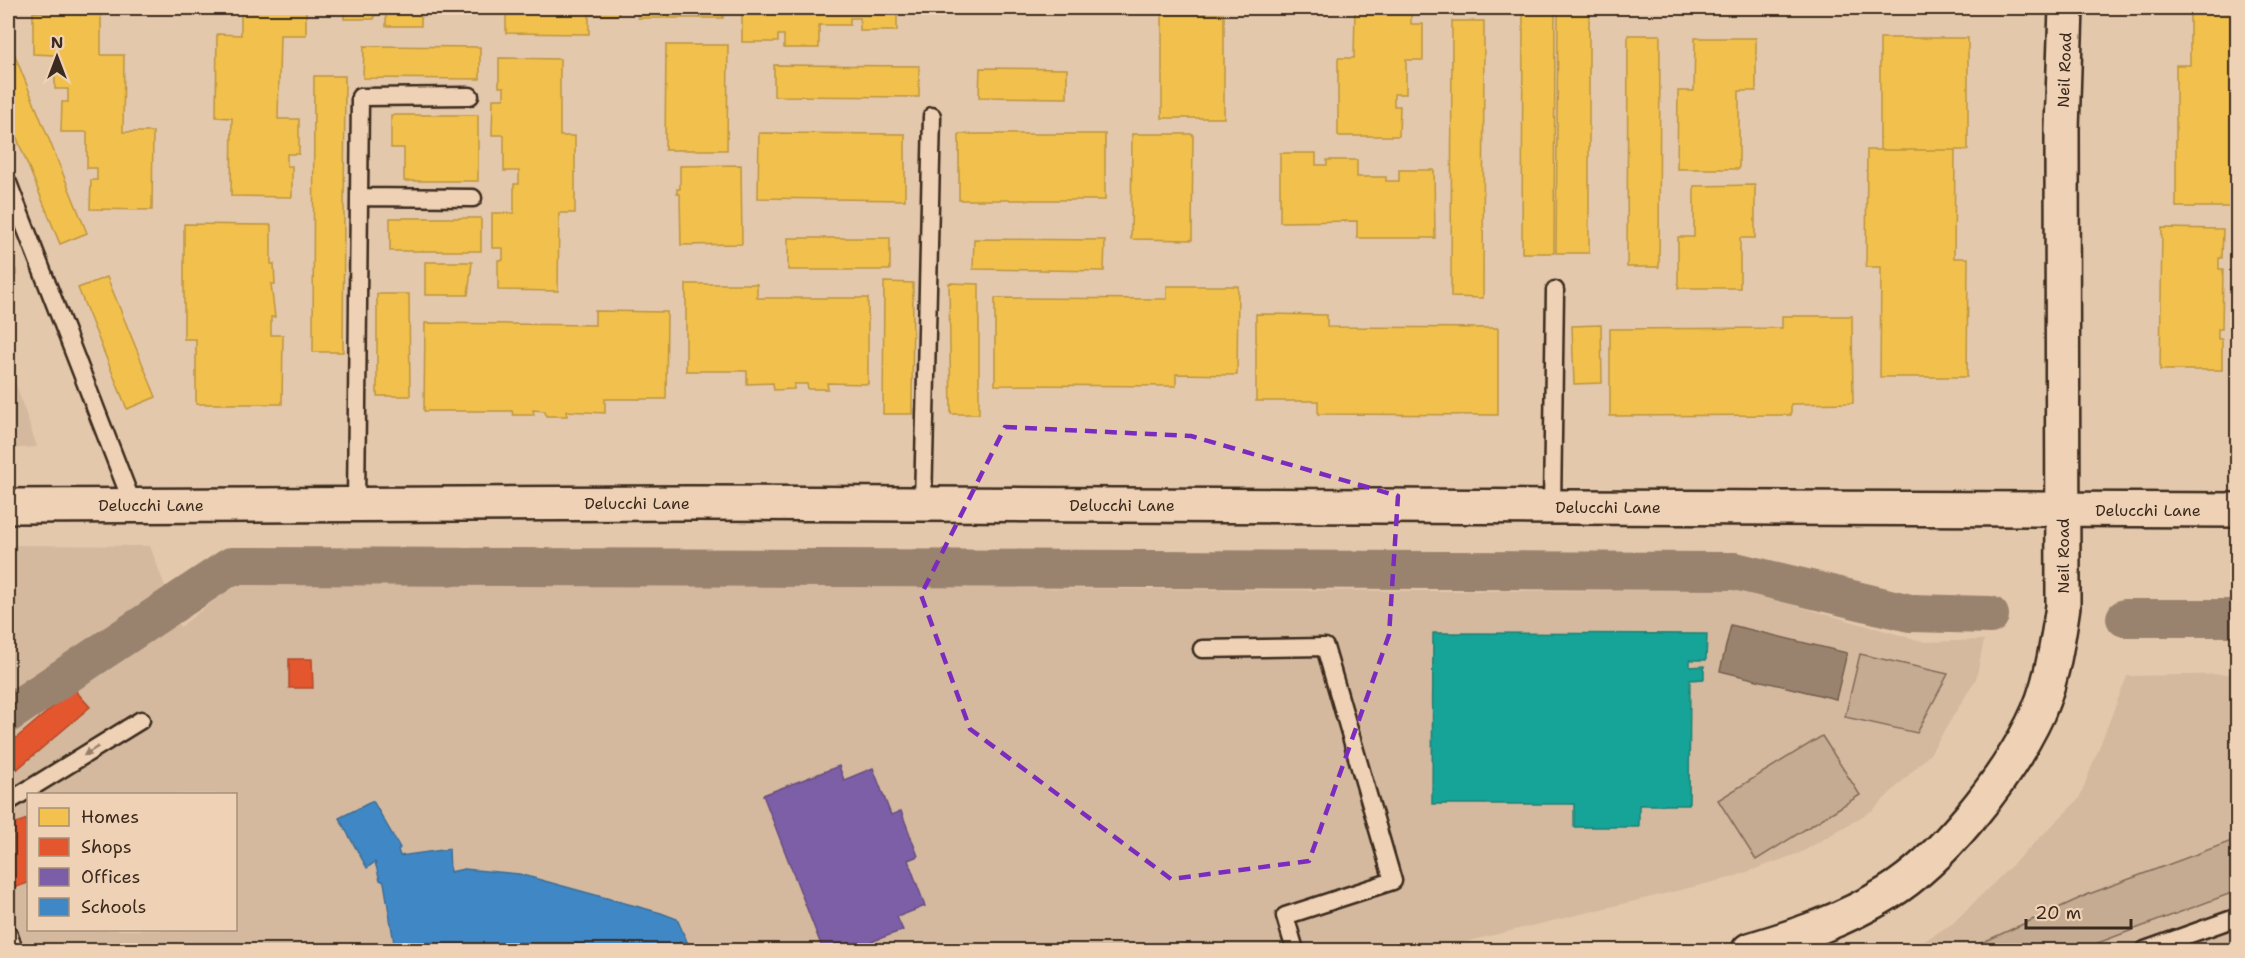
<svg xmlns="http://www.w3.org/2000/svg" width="2245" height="958" viewBox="0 0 2245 958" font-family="'Shantell Sans',sans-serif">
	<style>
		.built { fill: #d4b99f; fill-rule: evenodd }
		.green { fill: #c5ab91; stroke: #806a58; stroke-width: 1.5 }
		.water { fill: #9a836e; stroke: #745f4e; stroke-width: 1.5 }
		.homes { fill: #f2c14e; stroke: #bb9440; stroke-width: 1.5 }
		.shops { fill: #e4572e; stroke: #b14a29; stroke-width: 1.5 }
		.offices { fill: #7b5ea7; stroke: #684e7e; stroke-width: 1.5 }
		.schools { fill: #3f88c5; stroke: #3e6c93; stroke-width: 1.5 }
		.public { fill: #17a398; stroke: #227f73; stroke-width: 1.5 }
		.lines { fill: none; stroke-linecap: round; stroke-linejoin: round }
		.canal { stroke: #9a836e; stroke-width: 38 }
		.service-casing { stroke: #3b2a1e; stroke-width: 21 }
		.minor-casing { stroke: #3b2a1e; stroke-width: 38 }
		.tertiary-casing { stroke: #3b2a1e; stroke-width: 38 }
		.service { stroke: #efd2b5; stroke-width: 16 }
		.minor { stroke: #efd2b5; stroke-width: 33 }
		.tertiary { stroke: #efd2b5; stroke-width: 33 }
		.oneway { fill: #957e6a }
		.marked { fill: none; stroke: #7b2cbf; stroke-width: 4.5; stroke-dasharray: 12 8; stroke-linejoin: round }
		.labels { text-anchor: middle; stroke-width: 6; stroke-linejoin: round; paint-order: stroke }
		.street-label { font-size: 16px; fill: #3b2a1e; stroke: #efd2b5 }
	</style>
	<rect width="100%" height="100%" fill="#e4c8ac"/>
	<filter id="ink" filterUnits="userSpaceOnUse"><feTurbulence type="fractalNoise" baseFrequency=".0167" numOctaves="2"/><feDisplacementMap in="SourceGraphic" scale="12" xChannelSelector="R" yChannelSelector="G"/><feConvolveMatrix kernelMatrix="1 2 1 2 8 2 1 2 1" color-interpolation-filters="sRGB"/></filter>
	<g filter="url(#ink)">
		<path class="built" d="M 8,361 L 37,447 L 8,449 Z
			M 8,545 L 150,546 L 180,627 L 236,583 L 1429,591 L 1740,590 L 1925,642 L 1984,640 L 1976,679 L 1930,754 L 1873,810 L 1800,853 L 1730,878 L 1432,950 L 8,950 ZM 28,794 L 236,794 L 236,930 L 28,930 Z
			M 2237,674 L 2237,950 L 1910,950 L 1953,923 L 2079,799 L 2127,676 Z"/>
		<path class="green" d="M 1860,654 L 1948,674 L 1917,733 L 1845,717 Z
			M 1822,736 L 1860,795 L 1756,860 L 1718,800 Z
			M 2237,839 L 2237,891 L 2079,950 L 1966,950 L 2089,894 Z"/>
		<path class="water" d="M 1731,625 L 1847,653 L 1836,699 L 1720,671 Z"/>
		<path class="homes" d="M 241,8 L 306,8 L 306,35 L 280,35 L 278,119 L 299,119 L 299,154 L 287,154 L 287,166 L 292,166 L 292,197 L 231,196 L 232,118 L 216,117 L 217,34 L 241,35 Z
			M 344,8 L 619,8 L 619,15 L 589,15 L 589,34 L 506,33 L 506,12 L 421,12 L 421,26 L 386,26 L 386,15 L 374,15 L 374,19 L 344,19 Z
			M 638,8 L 723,8 L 723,18 L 638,18 Z
			M 742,8 L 897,8 L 897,31 L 860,31 L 860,18 L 850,18 L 850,25 L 819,25 L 819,48 L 784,48 L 784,35 L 778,35 L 778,42 L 742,42 Z
			M 1355,8 L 1416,8 L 1416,12 L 1411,12 L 1411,24 L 1423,24 L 1423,60 L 1406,60 L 1406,94 L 1394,94 L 1394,106 L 1400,106 L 1399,136 L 1338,136 L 1338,58 L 1354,58 Z
			M 1523,8 L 1555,8 L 1554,253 L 1522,253 Z
			M 1558,8 L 1589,8 L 1589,253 L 1556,253 Z
			M 2190,8 L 2238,8 L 2237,166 L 2233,166 L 2233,176 L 2237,176 L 2237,207 L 2176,207 L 2176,65 L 2190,65 Z
			M 33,12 L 101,14 L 101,55 L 124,55 L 123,132 L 153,132 L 152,210 L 90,209 L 91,180 L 97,180 L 97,168 L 87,168 L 87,132 L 61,132 L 62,102 L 68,102 L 68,89 L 55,89 L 55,55 L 33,54 Z
			M 1162,14 L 1224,14 L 1224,118 L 1162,118 Z
			M 1452,21 L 1484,21 L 1483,298 L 1451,297 Z
			M 1628,35 L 1660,35 L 1659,267 L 1627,267 Z
			M 1695,38 L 1756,38 L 1756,91 L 1739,91 L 1739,169 L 1677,169 L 1678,91 L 1694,91 Z
			M 1880,38 L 1968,38 L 1968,150 L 1880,150 Z
			M 666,45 L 728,45 L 727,150 L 665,150 Z
			M 11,46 L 87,233 L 60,244 L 8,116 L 8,47 Z
			M 364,46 L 480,47 L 480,79 L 363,78 Z
			M 499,58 L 560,59 L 560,136 L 575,136 L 575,213 L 559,213 L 558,291 L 498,290 L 498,260 L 503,260 L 503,248 L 492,248 L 492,213 L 514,213 L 514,184 L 519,184 L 519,171 L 504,171 L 504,135 L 492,135 L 493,99 L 504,99 L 504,87 L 499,87 Z
			M 774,65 L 919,66 L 919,97 L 774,96 Z
			M 980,68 L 1067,69 L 1067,98 L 979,97 Z
			M 314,76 L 345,76 L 343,352 L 313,352 Z
			M 391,115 L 478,115 L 478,181 L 404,181 L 404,148 L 391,148 Z
			M 759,133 L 905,134 L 905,200 L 758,198 Z
			M 959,134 L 1105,134 L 1105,200 L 959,200 Z
			M 1132,134 L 1193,134 L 1192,240 L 1131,239 Z
			M 1867,150 L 1955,150 L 1954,258 L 1968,258 L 1967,377 L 1880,377 L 1881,267 L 1866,267 Z
			M 1280,153 L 1316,153 L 1316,165 L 1327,165 L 1327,160 L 1357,160 L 1357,177 L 1386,177 L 1386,181 L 1399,181 L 1399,170 L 1434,170 L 1435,238 L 1357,238 L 1357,221 L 1280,222 Z
			M 741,165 L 742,244 L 681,245 L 680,194 L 677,194 L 677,189 L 680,189 L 680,166 Z
			M 1755,185 L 1755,238 L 1740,238 L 1740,288 L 1678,288 L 1678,237 L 1694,237 L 1694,186 Z
			M 390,218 L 481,218 L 481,251 L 390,251 Z
			M 184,224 L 271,225 L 271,264 L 274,264 L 275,284 L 271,284 L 275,317 L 271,317 L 271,335 L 283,335 L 282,404 L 196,404 L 196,339 L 184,339 Z
			M 2162,228 L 2223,229 L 2222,258 L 2219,258 L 2219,269 L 2223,269 L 2222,329 L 2218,329 L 2218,339 L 2222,339 L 2222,370 L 2160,370 Z
			M 788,238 L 890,238 L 890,270 L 788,270 Z
			M 974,239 L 1105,240 L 1104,271 L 973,269 Z
			M 8,249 L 17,274 L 8,278 Z
			M 425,262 L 472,262 L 468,295 L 425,295 Z
			M 107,277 L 156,397 L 127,409 L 78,288 Z
			M 884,282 L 913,283 L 912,414 L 883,414 Z
			M 949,283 L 979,284 L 979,414 L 951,414 Z
			M 686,284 L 757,284 L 757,298 L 868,298 L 868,384 L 827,383 L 828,389 L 808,389 L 807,384 L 794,384 L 794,389 L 774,390 L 773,383 L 747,384 L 747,371 L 686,371 Z
			M 1167,286 L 1238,286 L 1237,375 L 1176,374 L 1176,386 L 995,385 L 995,298 L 1167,299 Z
			M 377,294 L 409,294 L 410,396 L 377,396 Z
			M 595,311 L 667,312 L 666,399 L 605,399 L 605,413 L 566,411 L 567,416 L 546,416 L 545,411 L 533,410 L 534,415 L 513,415 L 512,411 L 424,411 L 425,323 L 595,325 Z
			M 1256,314 L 1327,315 L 1327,327 L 1498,328 L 1498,415 L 1318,414 L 1318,401 L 1256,401 Z
			M 1782,316 L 1852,316 L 1853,403 L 1791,404 L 1791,415 L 1610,416 L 1610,329 L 1782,328 Z
			M 1601,325 L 1602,383 L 1574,384 L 1572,326 Z"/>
		<path class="shops" d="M 289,659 L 312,659 L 313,688 L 289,688 Z
			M 74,689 L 90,707 L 8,777 L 8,745 Z
			M 27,819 L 28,883 L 8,890 L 8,826 Z"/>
		<path class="offices" d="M 839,766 L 844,780 L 873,768 L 891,815 L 901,811 L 918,856 L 908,860 L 925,906 L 897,917 L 903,930 L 849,950 L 823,950 L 763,795 Z"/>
		<path class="schools" d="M 373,801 L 400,848 L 398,850 L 400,856 L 449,849 L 450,872 L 464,869 L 519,874 L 661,913 L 677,919 L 688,944 L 680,942 L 678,950 L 390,950 L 395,949 L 384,882 L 380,880 L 375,862 L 367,868 L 339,818 Z"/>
		<path class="public" d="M 1433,633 L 1707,634 L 1706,660 L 1690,660 L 1690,667 L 1704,666 L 1704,679 L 1690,680 L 1689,805 L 1639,805 L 1639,827 L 1574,827 L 1574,804 L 1432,804 Z"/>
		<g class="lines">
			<path class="canal" d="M 2125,618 L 2238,618
				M 8,714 L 231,566 L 1735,571 L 1910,613 L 1990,615"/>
			<defs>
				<path id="service" d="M 8,183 L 133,505
					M 359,197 L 473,198
					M 923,504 L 932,116
					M 356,505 L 360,97 L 470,96
					M 1552,507 L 1555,290
					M 1202,649 L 1325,647 L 1393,881 L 1285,916 L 1295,950
					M 8,802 L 141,720
					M 8,933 L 12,944 L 8,946
					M 2145,950 L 2238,917"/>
				<path id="minor" d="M 8,506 L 693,503 L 2238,510"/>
				<path id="tertiary" d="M 1749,950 C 1797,936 1844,920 1888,893 C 1942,860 2003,782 2032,725 C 2051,689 2057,646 2063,606 L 2062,129 L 2066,8"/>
			</defs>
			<use href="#service" class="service-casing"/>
			<use href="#minor" class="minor-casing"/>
			<use href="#tertiary" class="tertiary-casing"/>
			<use href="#service" class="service"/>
			<use href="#minor" class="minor"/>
			<use href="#tertiary" class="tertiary"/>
		</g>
		<defs><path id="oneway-solid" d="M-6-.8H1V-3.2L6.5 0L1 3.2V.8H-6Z" transform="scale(1.5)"/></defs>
		<use class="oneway" href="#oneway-solid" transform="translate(91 751) rotate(148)"/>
	</g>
	<path class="marked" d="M 1005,427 L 1191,436 L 1398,496 L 1389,635 L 1309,861 L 1171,879 L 970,729 L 921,595 Z"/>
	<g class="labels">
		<g class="street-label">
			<text transform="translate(2064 70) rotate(-88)" y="6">Neil Road</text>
			<text x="637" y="509">Delucchi Lane</text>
			<text x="151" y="511">Delucchi Lane</text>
			<text x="1122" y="511">Delucchi Lane</text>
			<text x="1608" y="513">Delucchi Lane</text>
			<text x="2148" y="516">Delucchi Lane</text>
			<text transform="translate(2063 556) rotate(-90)" y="6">Neil Road</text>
		</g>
	</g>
	<rect width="2245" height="958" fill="none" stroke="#efd2b5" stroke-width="30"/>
	<rect x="15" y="15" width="2215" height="928" fill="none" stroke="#3b2a1e" stroke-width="2" filter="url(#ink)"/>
	<rect x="27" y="793" width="210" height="138" fill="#efd2b5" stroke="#a78f79" stroke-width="1.5"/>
	<rect x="39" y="808" width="30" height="18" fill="#f2c14e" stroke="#a78f79" stroke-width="1.5"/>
	<text x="81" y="823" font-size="18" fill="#3b2a1e">Homes</text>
	<rect x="39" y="838" width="30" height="18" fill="#e4572e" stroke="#a78f79" stroke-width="1.5"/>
	<text x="81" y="853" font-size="18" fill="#3b2a1e">Shops</text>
	<rect x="39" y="868" width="30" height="18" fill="#7b5ea7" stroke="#a78f79" stroke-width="1.5"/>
	<text x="81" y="883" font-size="18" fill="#3b2a1e">Offices</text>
	<rect x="39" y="898" width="30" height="18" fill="#3f88c5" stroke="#a78f79" stroke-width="1.5"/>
	<text x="81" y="913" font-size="18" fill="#3b2a1e">Schools</text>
	<g transform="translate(57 57)" stroke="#efd2b5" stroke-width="4.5" paint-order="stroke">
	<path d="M0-4.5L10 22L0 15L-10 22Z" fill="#3b2a1e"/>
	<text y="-9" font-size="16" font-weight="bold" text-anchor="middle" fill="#3b2a1e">N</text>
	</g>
	<path d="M2026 919v9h105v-9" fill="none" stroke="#3b2a1e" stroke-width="3"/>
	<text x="2035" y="919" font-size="18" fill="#3b2a1e" stroke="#efd2b5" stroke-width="4.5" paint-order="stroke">20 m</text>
</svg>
